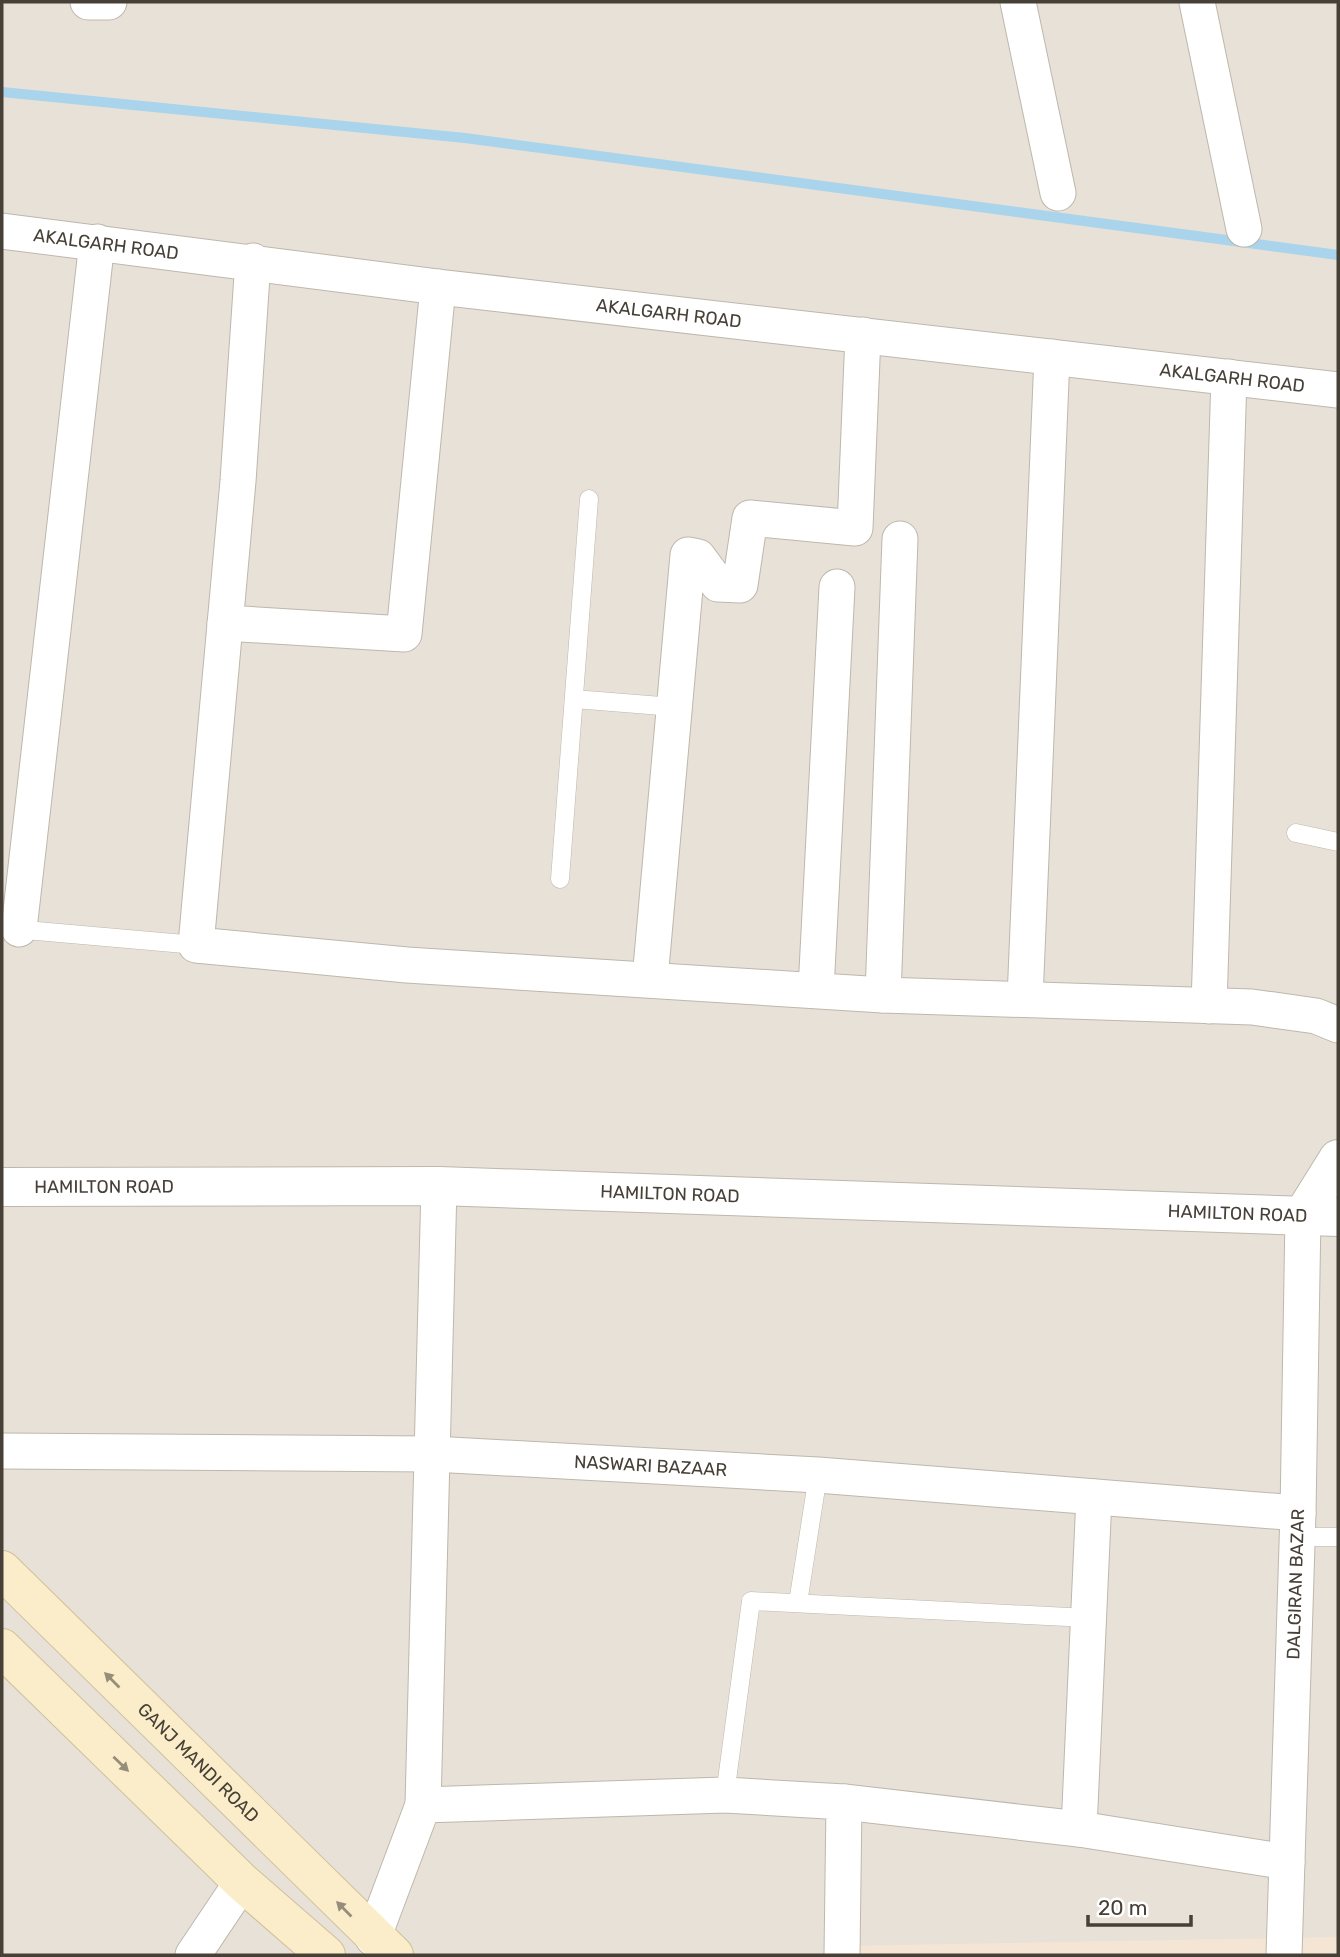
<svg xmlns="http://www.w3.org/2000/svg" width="1340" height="1957" viewBox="0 0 1340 1957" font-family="Rubik,sans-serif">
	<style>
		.residential { fill: #e7e1d7 }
		.commercial { fill: #f4e5d5 }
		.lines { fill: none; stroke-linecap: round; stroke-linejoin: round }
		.stream { stroke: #a9d4ec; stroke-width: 10 }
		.service-casing { stroke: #beb7ac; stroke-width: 19 }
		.minor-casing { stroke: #beb7ac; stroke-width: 37 }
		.tertiary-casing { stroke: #beb7ac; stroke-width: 40 }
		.secondary-casing { stroke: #d0c09a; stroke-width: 40 }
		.service { stroke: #fff; stroke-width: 18 }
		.minor { stroke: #fff; stroke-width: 35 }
		.tertiary { stroke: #fff; stroke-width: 38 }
		.secondary { stroke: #fbedca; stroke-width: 38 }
		.oneway { fill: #978e79 }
		.labels { text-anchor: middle; stroke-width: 5; stroke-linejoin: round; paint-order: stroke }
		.street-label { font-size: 18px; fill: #464037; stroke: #fff }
	</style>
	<rect width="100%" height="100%" fill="#f3efe9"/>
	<path class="residential" d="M 2,2 L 1338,2 L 1338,1955 L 2,1955 Z"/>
	<path class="commercial" d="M 1338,1937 L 1338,1955 L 842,1955 L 843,1946 Z"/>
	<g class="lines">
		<path class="stream" d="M 2,92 L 465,138 L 1338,255"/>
		<defs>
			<path id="service" d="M 574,699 L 674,707
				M 1296,833 L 1338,842
				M 560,879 L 589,499
				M 14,929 L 196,945
				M 1297,1537 L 1338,1537
				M 798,1603 L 818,1475
				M 725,1795 L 751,1601 L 1088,1618"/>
			<g id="minor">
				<path d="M 88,2 L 109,2"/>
				<path d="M 1018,2 L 1058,193"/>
				<path d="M 1197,2 L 1244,229"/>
				<path id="s1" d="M 2,231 L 438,287 L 1338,390"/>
				<path d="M 253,261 L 238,481 L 196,945 L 407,965 L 883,995 L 1252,1007 L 1316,1016 L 1338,1025"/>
				<path d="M 225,623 L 404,634 L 438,287"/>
				<path d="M 19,929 L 97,242"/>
				<path d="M 650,979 L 688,555 L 698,557 L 718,584 L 740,585 L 750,518 L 855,528 L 863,335"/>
				<path d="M 816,990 L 837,587"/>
				<path d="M 883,995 L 900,539"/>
				<path d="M 1025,999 L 1052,357"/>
				<path d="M 1209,1006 L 1229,377"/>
				<path id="s2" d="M 2,1451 L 433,1454 L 818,1475 L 1298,1513"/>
				<path d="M 844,1802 L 1079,1829 L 1094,1497"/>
				<path d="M 423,1805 L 439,1186"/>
				<path d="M 1079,1829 L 1287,1862"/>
				<path d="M 373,1938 L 423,1805 L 725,1795 L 844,1802 L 842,1955"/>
				<path d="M 193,1955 L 242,1882"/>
				<path id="s3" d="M 1284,1955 L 1298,1513 L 1303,1215"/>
			</g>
			<g id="tertiary">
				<path id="s4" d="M 2,1187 L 439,1186 L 1338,1217"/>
				<path d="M 1303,1215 L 1338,1159"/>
			</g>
			<g id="secondary">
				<path id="s5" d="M 2,1570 L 394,1955"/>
				<path d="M 2,1648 L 242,1882 L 326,1955"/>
			</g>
		</defs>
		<use href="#service" class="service-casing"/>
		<use href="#minor" class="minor-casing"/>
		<use href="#tertiary" class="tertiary-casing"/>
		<use href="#secondary" class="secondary-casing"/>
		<use href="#service" class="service"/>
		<use href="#minor" class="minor"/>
		<use href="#tertiary" class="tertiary"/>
		<use href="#secondary" class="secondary"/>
	</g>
	<defs><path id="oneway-solid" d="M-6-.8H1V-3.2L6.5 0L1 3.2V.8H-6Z" transform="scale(1.75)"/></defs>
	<g class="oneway">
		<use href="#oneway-solid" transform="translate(112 1680) rotate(-135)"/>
		<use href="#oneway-solid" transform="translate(121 1764) rotate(44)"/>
		<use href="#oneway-solid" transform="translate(344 1909) rotate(-135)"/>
	</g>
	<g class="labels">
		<g class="street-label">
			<text dy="6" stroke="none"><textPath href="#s1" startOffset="105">AKALGARH ROAD</textPath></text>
			<text dy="6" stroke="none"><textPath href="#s1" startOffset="672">AKALGARH ROAD</textPath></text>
			<text dy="6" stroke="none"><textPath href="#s1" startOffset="1239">AKALGARH ROAD</textPath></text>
			<text dy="6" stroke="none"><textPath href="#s4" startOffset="102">HAMILTON ROAD</textPath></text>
			<text dy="6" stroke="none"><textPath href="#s4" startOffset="668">HAMILTON ROAD</textPath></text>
			<text dy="6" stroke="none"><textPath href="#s4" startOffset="1236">HAMILTON ROAD</textPath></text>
			<text dy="6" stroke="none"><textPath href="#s2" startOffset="649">NASWARI BAZAAR</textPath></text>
			<text dy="6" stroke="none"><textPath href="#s3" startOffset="371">DALGIRAN BAZAR</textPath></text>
			<text dy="6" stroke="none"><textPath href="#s5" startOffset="275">GANJ MANDI ROAD</textPath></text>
		</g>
	</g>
	<rect width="1340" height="1957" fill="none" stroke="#464037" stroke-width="7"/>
	<path d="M1088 1915v10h103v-10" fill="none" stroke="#464037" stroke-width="3.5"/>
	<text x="1098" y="1915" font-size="21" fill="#464037" stroke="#ffffff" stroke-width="5" paint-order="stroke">20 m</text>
</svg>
